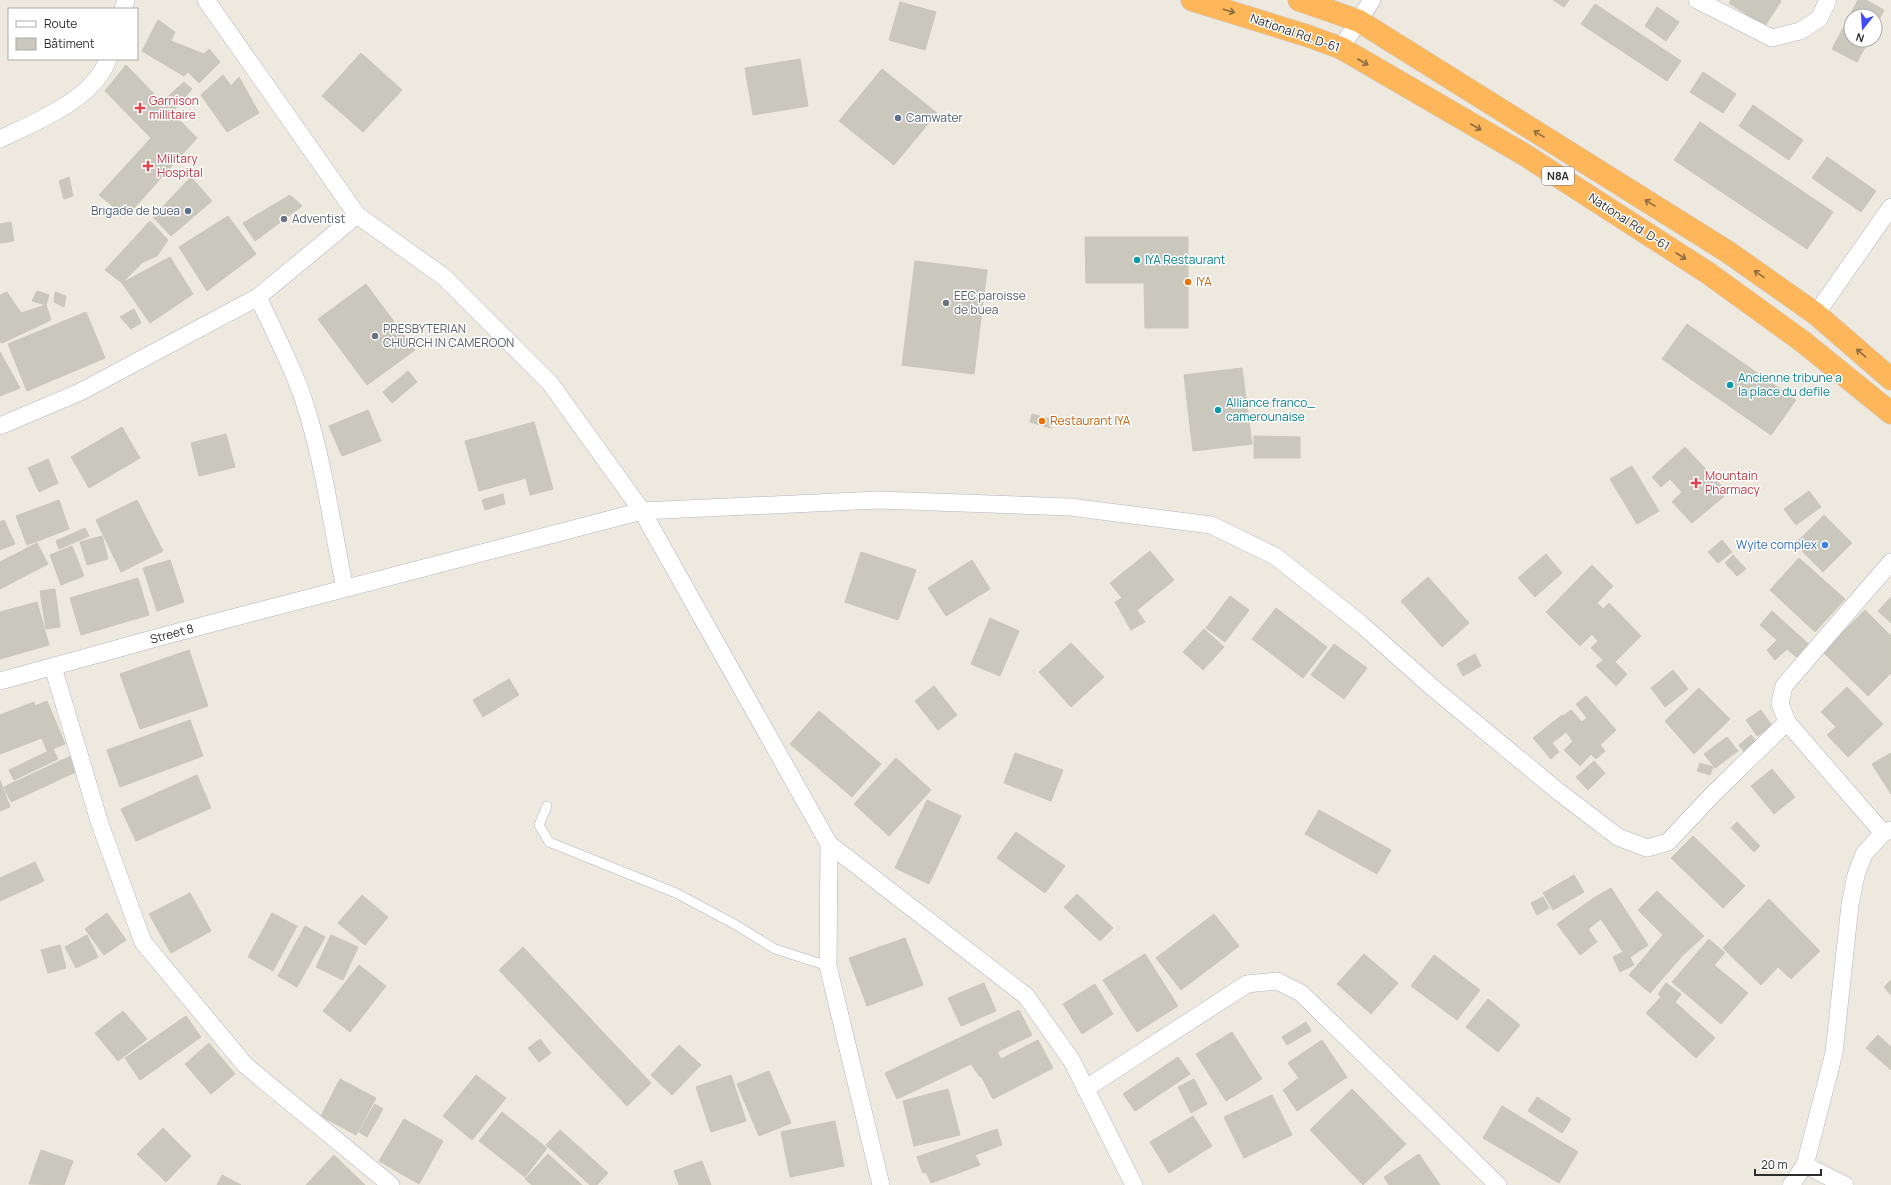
<svg xmlns="http://www.w3.org/2000/svg" width="1891" height="1185" viewBox="0 0 1891 1185" font-family="Manrope,sans-serif">
	<style>
		.building { fill: #cac7bd; stroke: #cac6b8 }
		.lines { fill: none; stroke-linecap: round; stroke-linejoin: round }
		.lane-casing { stroke: #b3b3c0; stroke-width: 10 }
		.street-casing { stroke: #b3b3c0; stroke-width: 18 }
		.highway-casing { stroke: #c8c8c8; stroke-width: 23 }
		.lane { stroke: #fff; stroke-width: 9 }
		.street { stroke: #fff; stroke-width: 17 }
		.highway { stroke: #feb65a; stroke-width: 22 }
		.oneway { stroke: #8b6b41 }
		.health-dot { fill: #e0444e; stroke: #fff; stroke-width: 1.5 }
		.service-dot { fill: #5c6f8a; stroke: #fff; stroke-width: 1.5 }
		.worship-dot { fill: #6b7280; stroke: #fff; stroke-width: 1.5 }
		.culture-dot { fill: #0f9aa8; stroke: #fff; stroke-width: 1.5 }
		.food-dot { fill: #e8710a; stroke: #fff; stroke-width: 1.5 }
		.shop-dot { fill: #3f7fe0; stroke: #fff; stroke-width: 1.5 }
		.labels { text-anchor: middle; stroke-width: 3; stroke-linejoin: round; paint-order: stroke }
		.shield { fill: #fff; stroke: #6c6c6c; stroke-width: 1 }
		.shield-label { font-size: 11px; font-weight: bold; fill: #2d2d2d }
		.street-label { font-size: 12px; fill: #2d2d2d; stroke: #fff }
		.health-label { font-size: 12px; fill: #be3a42; stroke: #fff; text-anchor: start }
		.service-label { font-size: 12px; fill: #4e5e75; stroke: #fff; text-anchor: start }
		.worship-label { font-size: 12px; fill: #5b616d; stroke: #fff; text-anchor: start }
		.culture-label { font-size: 12px; fill: #0d838f; stroke: #fff; text-anchor: start }
		.food-label { font-size: 12px; fill: #c56008; stroke: #fff; text-anchor: start }
		.shop-label { font-size: 12px; fill: #366cbe; stroke: #fff; text-anchor: end }
	</style>
	<rect width="100%" height="100%" fill="#eee9df"/>
	<path class="building" d="M 1553,0 L 1569,0 L 1564,7 Z
		M 1731,0 L 1780,0 L 1781,1 L 1765,26 L 1729,3 Z
		M 1858,0 L 1866,0 L 1884,10 L 1875,28 L 1875,16 L 1851,16 L 1851,40 L 1869,40 L 1857,62 L 1832,49 Z
		M 900,2 L 936,12 L 925,50 L 889,40 Z
		M 1595,4 L 1681,61 L 1667,81 L 1581,24 Z
		M 1657,7 L 1679,22 L 1666,41 L 1645,26 Z
		M 158,20 L 175,32 L 166,51 L 142,51 Z
		M 171,41 L 204,54 L 184,76 L 142,51 L 166,51 Z
		M 209,49 L 220,62 L 199,83 L 187,71 Z
		M 361,53 L 402,90 L 363,132 L 322,96 Z
		M 800,59 L 808,106 L 753,115 L 745,68 Z
		M 126,65 L 197,138 L 126,217 L 99,195 L 151,138 L 105,91 Z
		M 882,69 L 937,113 L 894,165 L 839,121 Z
		M 1703,72 L 1736,94 L 1723,113 L 1690,92 Z
		M 223,75 L 231,86 L 239,77 L 259,113 L 227,132 L 201,95 Z
		M 184,82 L 192,89 L 172,112 L 162,102 Z
		M 1753,105 L 1803,140 L 1789,160 L 1739,126 Z
		M 1700,122 L 1833,212 L 1807,249 L 1674,160 Z
		M 1827,157 L 1876,191 L 1861,212 L 1812,178 Z
		M 69,177 L 73,196 L 64,199 L 59,181 Z
		M 191,177 L 212,201 L 171,236 L 153,217 Z
		M 290,195 L 302,206 L 255,241 L 243,223 Z
		M 228,216 L 256,254 L 207,291 L 179,247 Z
		M 150,221 L 168,240 L 157,256 L 143,262 L 122,283 L 105,270 Z
		M 11,222 L 14,241 L 0,243 L 0,224 Z
		M 1085,237 L 1188,237 L 1188,328 L 1145,328 L 1144,283 L 1086,283 Z
		M 170,257 L 193,294 L 150,323 L 122,283 Z
		M 915,261 L 987,270 L 974,374 L 902,365 Z
		M 366,284 L 415,350 L 367,385 L 318,319 Z
		M 37,291 L 49,295 L 46,305 L 32,301 Z
		M 7,292 L 21,313 L 46,305 L 51,320 L 2,343 L 0,342 L 0,295 Z
		M 55,292 L 66,296 L 64,307 L 54,302 Z
		M 134,309 L 141,323 L 131,329 L 120,317 Z
		M 86,312 L 105,358 L 27,391 L 8,344 Z
		M 1687,324 L 1796,400 L 1771,435 L 1662,359 Z
		M 0,352 L 20,388 L 0,396 Z
		M 1242,368 L 1252,444 L 1193,451 L 1184,375 Z
		M 408,371 L 417,382 L 392,403 L 383,392 Z
		M 368,410 L 381,441 L 342,456 L 329,426 Z
		M 1032,414 L 1054,420 L 1051,428 L 1030,422 Z
		M 534,422 L 553,489 L 530,495 L 526,478 L 479,491 L 465,441 Z
		M 122,427 L 140,458 L 89,488 L 71,457 Z
		M 226,434 L 235,467 L 199,476 L 191,443 Z
		M 1254,436 L 1300,437 L 1300,458 L 1254,458 Z
		M 1685,447 L 1728,493 L 1692,523 L 1672,502 L 1682,492 L 1670,479 L 1661,487 L 1652,477 Z
		M 48,459 L 58,483 L 39,492 L 28,468 Z
		M 1632,466 L 1659,511 L 1637,524 L 1610,479 Z
		M 1809,491 L 1821,507 L 1796,525 L 1784,509 Z
		M 503,494 L 505,504 L 485,510 L 482,500 Z
		M 59,500 L 69,529 L 27,545 L 16,516 Z
		M 137,500 L 163,551 L 121,572 L 96,520 Z
		M 1824,515 L 1852,543 L 1823,572 L 1795,544 Z
		M 4,520 L 15,544 L 0,550 L 0,522 Z
		M 85,528 L 89,536 L 59,549 L 56,541 Z
		M 102,536 L 108,559 L 87,565 L 80,542 Z
		M 1722,540 L 1732,552 L 1718,563 L 1708,552 Z
		M 37,543 L 48,564 L 0,589 L 0,562 Z
		M 72,546 L 84,576 L 61,585 L 50,555 Z
		M 1150,551 L 1174,580 L 1137,610 L 1145,622 L 1131,630 L 1115,602 L 1122,598 L 1110,583 Z
		M 861,552 L 916,570 L 898,620 L 845,602 Z
		M 1546,554 L 1562,573 L 1535,597 L 1518,578 Z
		M 1733,555 L 1746,569 L 1737,576 L 1725,563 Z
		M 1799,558 L 1845,599 L 1815,632 L 1770,590 Z
		M 170,560 L 184,602 L 157,611 L 143,568 Z
		M 972,560 L 990,589 L 946,616 L 928,588 Z
		M 1592,565 L 1613,586 L 1597,603 L 1603,609 L 1609,603 L 1641,636 L 1615,662 L 1627,674 L 1616,686 L 1596,666 L 1603,660 L 1591,648 L 1598,641 L 1592,634 L 1580,646 L 1546,612 Z
		M 1428,577 L 1469,623 L 1442,647 L 1401,601 Z
		M 138,578 L 149,615 L 81,635 L 70,598 Z
		M 55,589 L 60,627 L 46,629 L 40,591 Z
		M 1230,596 L 1249,610 L 1225,642 L 1206,628 Z
		M 1891,597 L 1891,623 L 1878,611 Z
		M 37,602 L 49,645 L 0,659 L 0,612 Z
		M 1276,608 L 1327,647 L 1303,678 L 1252,639 Z
		M 1865,610 L 1891,636 L 1891,673 L 1868,696 L 1823,652 Z
		M 1772,611 L 1812,647 L 1800,660 L 1787,649 L 1775,660 L 1767,650 L 1777,640 L 1760,625 Z
		M 990,618 L 1019,631 L 1000,676 L 971,664 Z
		M 1204,629 L 1224,647 L 1203,670 L 1183,652 Z
		M 1071,643 L 1104,677 L 1071,707 L 1039,672 Z
		M 1334,644 L 1367,668 L 1344,699 L 1311,675 Z
		M 189,650 L 208,706 L 140,729 L 120,674 Z
		M 1475,654 L 1481,666 L 1463,676 L 1457,664 Z
		M 1673,670 L 1688,689 L 1665,707 L 1651,688 Z
		M 509,679 L 519,695 L 483,717 L 473,700 Z
		M 934,686 L 957,715 L 938,730 L 915,701 Z
		M 1847,687 L 1883,724 L 1848,757 L 1827,735 L 1836,727 L 1821,712 Z
		M 1699,688 L 1730,719 L 1694,754 L 1665,721 Z
		M 1586,696 L 1616,730 L 1600,745 L 1605,751 L 1596,759 L 1591,754 L 1580,766 L 1564,750 L 1573,741 L 1566,732 L 1552,743 L 1559,752 L 1551,759 L 1533,738 L 1562,715 L 1563,716 L 1571,710 L 1582,722 L 1587,718 L 1576,704 Z
		M 47,701 L 65,744 L 47,751 L 42,738 L 0,754 L 0,715 L 34,702 L 35,706 Z
		M 1761,710 L 1772,726 L 1757,736 L 1746,720 Z
		M 819,711 L 881,764 L 852,797 L 790,744 Z
		M 190,720 L 203,756 L 120,787 L 107,750 Z
		M 1751,735 L 1756,741 L 1744,752 L 1739,745 Z
		M 1727,737 L 1738,751 L 1715,768 L 1704,754 Z
		M 53,749 L 58,759 L 14,780 L 9,770 Z
		M 1015,753 L 1063,770 L 1051,801 L 1004,783 Z
		M 1891,753 L 1891,794 L 1872,764 Z
		M 73,755 L 80,770 L 11,802 L 4,787 Z
		M 896,758 L 931,790 L 889,836 L 854,804 Z
		M 1594,761 L 1605,773 L 1588,790 L 1576,777 Z
		M 1700,763 L 1713,767 L 1710,775 L 1697,771 Z
		M 1772,769 L 1795,797 L 1774,814 L 1751,786 Z
		M 197,775 L 211,808 L 136,841 L 121,809 Z
		M 0,780 L 10,807 L 0,811 Z
		M 927,800 L 961,816 L 929,884 L 895,868 Z
		M 1319,810 L 1391,850 L 1377,874 L 1305,834 Z
		M 1737,822 L 1760,846 L 1754,852 L 1731,828 Z
		M 1016,832 L 1065,866 L 1045,893 L 997,858 Z
		M 1693,836 L 1745,886 L 1723,908 L 1671,858 Z
		M 35,862 L 44,881 L 0,901 L 0,878 Z
		M 1574,875 L 1584,892 L 1553,910 L 1543,893 Z
		M 1611,888 L 1648,945 L 1630,957 L 1634,965 L 1620,972 L 1613,957 L 1623,952 L 1601,919 L 1588,929 L 1597,942 L 1580,955 L 1557,924 L 1592,899 Z
		M 1657,891 L 1704,936 L 1683,955 L 1650,993 L 1629,975 L 1663,935 L 1638,910 Z
		M 190,893 L 211,931 L 171,953 L 149,914 Z
		M 1077,894 L 1113,928 L 1100,941 L 1064,907 Z
		M 362,895 L 388,917 L 365,945 L 338,923 Z
		M 1543,897 L 1549,908 L 1537,915 L 1531,903 Z
		M 1769,899 L 1820,951 L 1791,979 L 1778,967 L 1761,985 L 1723,948 Z
		M 107,913 L 126,940 L 104,955 L 85,929 Z
		M 272,913 L 297,926 L 273,971 L 248,957 Z
		M 1214,914 L 1239,946 L 1181,990 L 1156,958 Z
		M 305,926 L 325,937 L 297,987 L 278,976 Z
		M 87,935 L 98,957 L 76,968 L 65,947 Z
		M 331,935 L 358,947 L 343,980 L 316,967 Z
		M 905,938 L 923,985 L 867,1006 L 849,958 Z
		M 1709,939 L 1725,953 L 1714,965 L 1748,993 L 1721,1024 L 1672,982 Z
		M 60,945 L 66,968 L 48,973 L 41,950 Z
		M 523,947 L 651,1083 L 627,1106 L 499,970 Z
		M 1145,954 L 1178,1006 L 1137,1032 L 1103,980 Z
		M 1364,954 L 1398,983 L 1371,1014 L 1337,984 Z
		M 1434,955 L 1480,990 L 1457,1020 L 1411,986 Z
		M 359,965 L 386,986 L 350,1032 L 323,1011 Z
		M 1891,980 L 1891,995 L 1884,987 Z
		M 984,983 L 996,1011 L 961,1026 L 948,998 Z
		M 1666,983 L 1681,994 L 1675,1002 L 1715,1038 L 1696,1058 L 1646,1013 L 1661,997 L 1658,994 Z
		M 1095,984 L 1113,1014 L 1082,1034 L 1063,1004 Z
		M 1488,999 L 1520,1025 L 1498,1052 L 1466,1027 Z
		M 1019,1010 L 1032,1035 L 997,1052 L 1001,1059 L 1038,1040 L 1053,1068 L 993,1099 L 981,1076 L 980,1077 L 971,1064 L 897,1099 L 885,1073 Z
		M 123,1011 L 147,1039 L 118,1061 L 95,1033 Z
		M 186,1016 L 201,1037 L 140,1080 L 125,1058 Z
		M 1306,1022 L 1311,1031 L 1287,1045 L 1282,1037 Z
		M 1232,1032 L 1262,1079 L 1226,1101 L 1196,1054 Z
		M 1878,1035 L 1891,1047 L 1891,1070 L 1866,1048 Z
		M 540,1039 L 551,1053 L 539,1062 L 528,1048 Z
		M 1322,1040 L 1347,1077 L 1297,1111 L 1283,1090 L 1299,1078 L 1288,1063 Z
		M 209,1043 L 235,1074 L 211,1094 L 185,1064 Z
		M 679,1045 L 701,1065 L 672,1095 L 651,1075 Z
		M 1178,1057 L 1190,1074 L 1135,1111 L 1123,1094 Z
		M 769,1071 L 791,1123 L 759,1136 L 737,1084 Z
		M 476,1075 L 506,1098 L 472,1140 L 443,1116 Z
		M 731,1075 L 746,1121 L 711,1132 L 696,1087 Z
		M 340,1079 L 376,1098 L 356,1135 L 321,1116 Z
		M 1194,1079 L 1207,1104 L 1191,1113 L 1178,1087 Z
		M 948,1089 L 960,1135 L 914,1146 L 903,1101 Z
		M 1352,1089 L 1406,1144 L 1363,1185 L 1310,1130 Z
		M 1272,1095 L 1292,1135 L 1244,1158 L 1224,1117 Z
		M 1537,1097 L 1571,1119 L 1562,1133 L 1528,1111 Z
		M 375,1104 L 383,1109 L 367,1137 L 359,1132 Z
		M 1502,1106 L 1578,1152 L 1559,1183 L 1483,1138 Z
		M 502,1112 L 547,1148 L 525,1177 L 479,1141 Z
		M 1193,1116 L 1212,1146 L 1169,1173 L 1150,1142 Z
		M 404,1119 L 443,1141 L 419,1184 L 379,1161 Z
		M 835,1121 L 844,1166 L 790,1177 L 781,1132 Z
		M 163,1128 L 191,1156 L 166,1182 L 137,1154 Z
		M 997,1129 L 1002,1145 L 975,1155 L 980,1165 L 931,1183 L 926,1172 L 923,1173 L 917,1157 Z
		M 560,1130 L 608,1173 L 597,1185 L 590,1185 L 546,1145 Z
		M 41,1150 L 73,1161 L 64,1185 L 29,1184 Z
		M 548,1154 L 582,1185 L 532,1185 L 525,1179 Z
		M 1419,1154 L 1440,1185 L 1389,1185 L 1384,1177 Z
		M 334,1155 L 365,1185 L 306,1185 Z
		M 702,1161 L 711,1185 L 679,1185 L 674,1171 Z
		M 222,1175 L 241,1185 L 217,1185 Z"/>
	<g class="lines">
		<defs>
			<path id="lane" d="M 547,806 L 539,825 L 549,842 L 676,893 L 736,925 L 775,949 L 828,966"/>
			<path id="street" d="M 206,0 L 357,215 L 444,277 L 550,383 L 642,511 L 829,844 L 828,966 L 881,1185
				M 1697,0 L 1772,38 L 1800,31 L 1819,19 L 1828,0
				M 123,9 L 126,0
				M 1341,48 L 1372,0
				M 0,139 C 35,122 95,99 108,59
				M 258,297 C 275,334 297,375 308,414 C 325,471 333,531 345,589
				M 1816,314 L 1891,207
				M 0,426 L 80,392 L 258,297 L 357,215
				M 53,667 L 100,824 L 143,942 L 245,1065 L 391,1185
				M 0,681 L 167,635 L 642,511 L 878,500 L 1070,507 L 1211,525 L 1275,556 L 1361,624 L 1433,688 L 1559,792 L 1618,837 L 1647,848 L 1668,842 L 1713,794 L 1787,722
				M 1883,833 L 1787,722 L 1780,703 L 1784,686 L 1891,562
				M 829,844 L 1026,996 L 1072,1061 L 1134,1185
				M 1085,1089 L 1247,984 L 1277,981 L 1301,993 L 1498,1185
				M 1805,1165 L 1845,1185
				M 1791,1185 L 1805,1165 L 1834,1053 L 1850,905 L 1856,875 L 1864,854 L 1883,833 L 1891,830"/>
			<path id="highway" d="M 1192,0 L 1308,36 L 1341,48 L 1525,155 L 1708,273 L 1802,341 L 1891,413
				M 1299,0 L 1359,21 L 1728,252 L 1816,314 L 1891,379"/>
		</defs>
		<use href="#lane" class="lane-casing"/>
		<use href="#street" class="street-casing"/>
		<use href="#highway" class="highway-casing"/>
		<use href="#lane" class="lane"/>
		<use href="#street" class="street"/>
		<use href="#highway" class="highway"/>
	</g>
	<defs><path id="oneway-shaft" d="M-6 0H5M1.5-3L5.5 0L1.5 3" fill="none" stroke-width="1.6" stroke-linecap="round" stroke-linejoin="round"/></defs>
	<g class="oneway">
		<use href="#oneway-shaft" transform="translate(1229 11) rotate(16)"/>
		<use href="#oneway-shaft" transform="translate(1363 62) rotate(30)"/>
		<use href="#oneway-shaft" transform="translate(1476 127) rotate(30)"/>
		<use href="#oneway-shaft" transform="translate(1539 134) rotate(-148)"/>
		<use href="#oneway-shaft" transform="translate(1650 203) rotate(-148)"/>
		<use href="#oneway-shaft" transform="translate(1681 256) rotate(33)"/>
		<use href="#oneway-shaft" transform="translate(1759 274) rotate(-145)"/>
		<use href="#oneway-shaft" transform="translate(1861 353) rotate(-139)"/>
	</g>
	<g class="health-dot">
		<path d="M138 102h4v4h4v4h-4v4h-4v-4h-4v-4h4z"/>
		<path d="M146 160h4v4h4v4h-4v4h-4v-4h-4v-4h4z"/>
		<path d="M1694 477h4v4h4v4h-4v4h-4v-4h-4v-4h4z"/>
	</g>
	<g class="service-dot">
		<circle cx="898" cy="118" r="4"/>
		<circle cx="188" cy="211" r="4"/>
	</g>
	<g class="worship-dot">
		<circle cx="284" cy="219" r="4"/>
		<circle cx="946" cy="303" r="4"/>
		<circle cx="375" cy="336" r="4"/>
	</g>
	<g class="culture-dot">
		<circle cx="1137" cy="260" r="4"/>
		<circle cx="1730" cy="385" r="4"/>
		<circle cx="1218" cy="410" r="4"/>
	</g>
	<g class="food-dot">
		<circle cx="1188" cy="282" r="4"/>
		<circle cx="1042" cy="421" r="4"/>
	</g>
	<circle class="shop-dot" cx="1825" cy="545" r="4"/>
	<g class="labels">
		<rect class="shield" x="1542" y="167" width="32" height="18" rx="3"/>
		<g class="shield-label">
			<text x="1558" y="180">N8A</text>
		</g>
		<g class="street-label">
			<text transform="translate(1295 33) rotate(19)" y="4">National Rd. D-61</text>
			<text transform="translate(1629 222) rotate(33)" y="4">National Rd. D-61</text>
			<text transform="translate(172 634) rotate(-15)" y="4">Street 8</text>
		</g>
		<g class="health-label">
			<text x="149" y="105">Garnison<tspan x="149" dy="14">millitaire</tspan></text>
			<text x="157" y="163">Military<tspan x="157" dy="14">Hospital</tspan></text>
			<text x="1705" y="480">Mountain<tspan x="1705" dy="14">Pharmacy</tspan></text>
		</g>
		<g class="service-label">
			<text x="906" y="122">Camwater</text>
			<text x="180" y="215" text-anchor="end">Brigade de buea</text>
		</g>
		<g class="worship-label">
			<text x="292" y="223">Adventist</text>
			<text x="954" y="300">EEC paroisse<tspan x="954" dy="14">de buea</tspan></text>
			<text x="383" y="333">PRESBYTERIAN<tspan x="383" dy="14">CHURCH IN CAMEROON</tspan></text>
		</g>
		<g class="culture-label">
			<text x="1145" y="264">IYA Restaurant</text>
			<text x="1738" y="382">Ancienne tribune a<tspan x="1738" dy="14">la place du defile</tspan></text>
			<text x="1226" y="407">Alliance franco_<tspan x="1226" dy="14">camerounaise</tspan></text>
		</g>
		<g class="food-label">
			<text x="1196" y="286">IYA</text>
			<text x="1050" y="425">Restaurant IYA</text>
		</g>
		<g class="shop-label">
			<text x="1817" y="549">Wyite complex</text>
		</g>
	</g>
	<rect x="8" y="8" width="130" height="52" fill="#ffffff" stroke="#ababab"/>
	<rect x="16" y="21" width="20" height="6" fill="#ffffff" stroke="#ababab"/>
	<text x="44" y="28" font-size="12" fill="#2d2d2d">Route</text>
	<rect x="16" y="38" width="20" height="12" fill="#cac7bd" stroke="#ababab"/>
	<text x="44" y="48" font-size="12" fill="#2d2d2d">Bâtiment</text>
	<g transform="translate(1863 28) rotate(197)"><circle r="19" fill="#ffffff" stroke="#ababab"/>
	<path d="M0-3L7 15L0 10L-7 15Z" fill="#404bfa"/>
	<text y="-6" font-size="11" font-weight="bold" text-anchor="middle" fill="#2d2d2d">N</text>
	</g>
	<path d="M1755 1169v6h66v-6" fill="none" stroke="#2d2d2d" stroke-width="2"/>
	<text x="1761" y="1169" font-size="12" fill="#2d2d2d" stroke="#ffffff" stroke-width="3" paint-order="stroke">20 m</text>
</svg>
